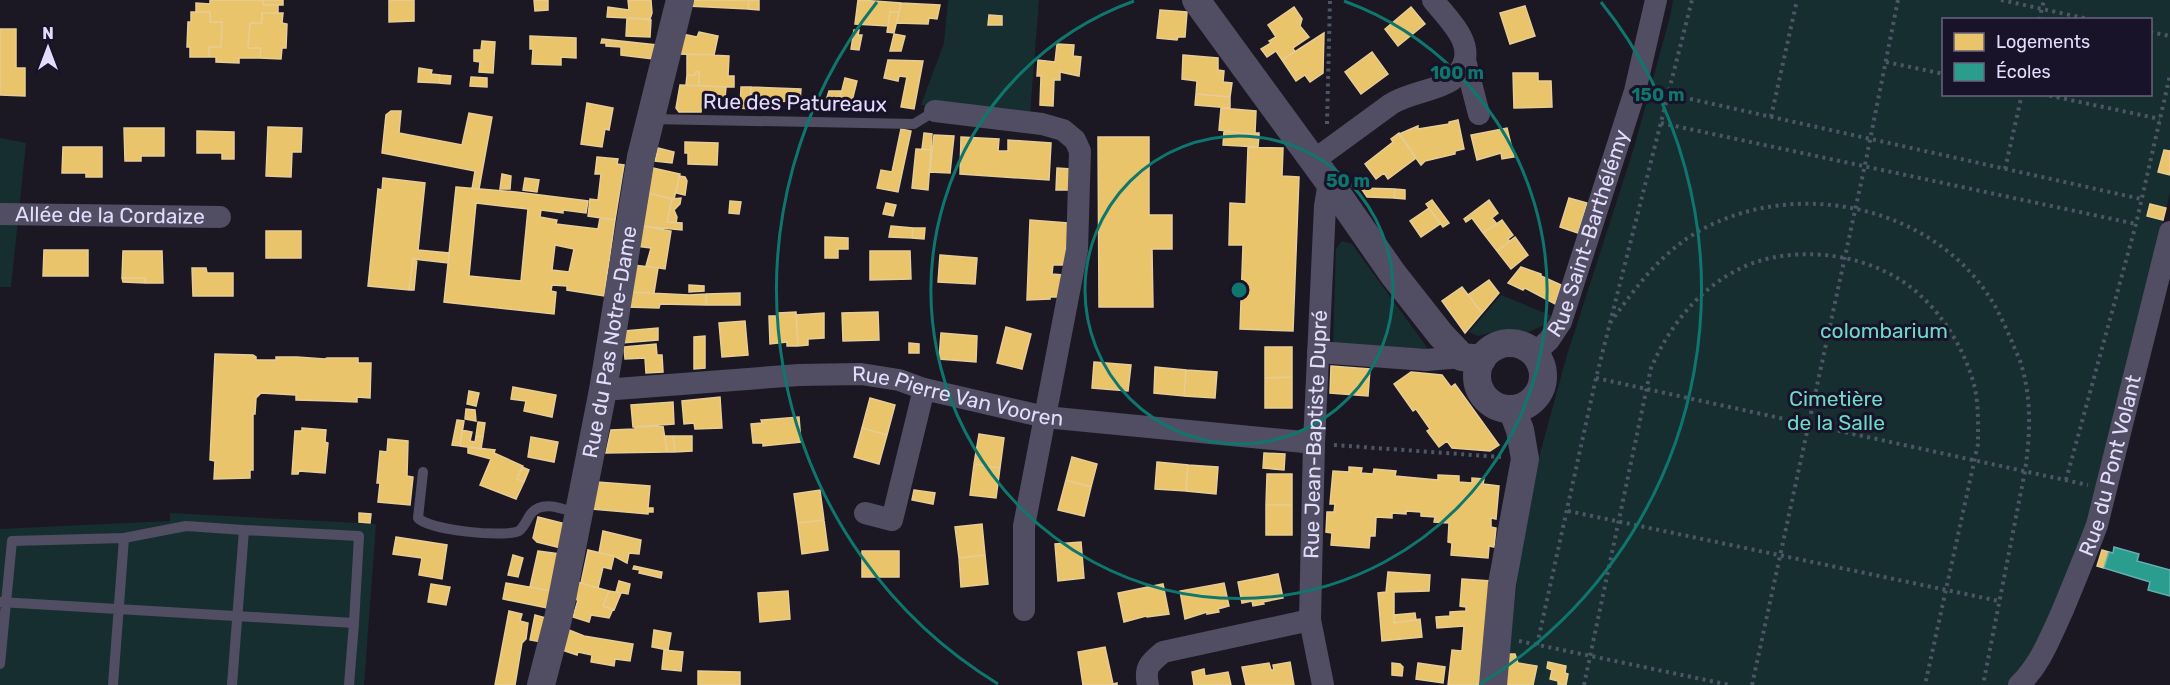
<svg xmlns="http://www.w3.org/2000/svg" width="2170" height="685" viewBox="0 0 2170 685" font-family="Rubik,sans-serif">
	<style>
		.green { fill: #172e31; fill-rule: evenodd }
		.homes { fill: #e9c46a; stroke: #e7cc96; stroke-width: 1.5; fill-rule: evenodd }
		.schools { fill: #2a9d8f; stroke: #62b0b0; stroke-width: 1.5 }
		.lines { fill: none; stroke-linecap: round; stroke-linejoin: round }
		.path { stroke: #4c5664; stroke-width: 4; stroke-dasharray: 3 4.5; stroke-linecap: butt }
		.service { stroke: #514e64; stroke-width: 10 }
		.minor { stroke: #514e64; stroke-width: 22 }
		.tertiary { stroke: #514e64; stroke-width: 28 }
		.ring { fill: none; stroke: #0f766e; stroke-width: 3 }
		.labels { text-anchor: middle; stroke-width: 6; stroke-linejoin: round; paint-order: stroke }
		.street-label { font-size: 21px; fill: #e3ddfd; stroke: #181329 }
		.park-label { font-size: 21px; fill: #6dd9c7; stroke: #181329 }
		.centre { fill: #0f766e; stroke: #181329; stroke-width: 3 }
		.ring-label { font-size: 18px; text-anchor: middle; font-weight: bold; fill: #0f766e; stroke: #181329; stroke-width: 6; stroke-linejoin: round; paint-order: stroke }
	</style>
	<rect width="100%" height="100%" fill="#1b1824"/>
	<path class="green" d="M 948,0 L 1039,0 L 1030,114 L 921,105 L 944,43 Z
		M 1673,0 L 2170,0 L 2170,193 L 2090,518 L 2051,623 L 2026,667 L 2007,685 L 1505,685 L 1521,548 L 1541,450 L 1567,355 L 1634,148 L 1670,17 ZM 1944,20 L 2150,20 L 2150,94 L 1944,94 Z
		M 0,138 L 26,143 L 11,287 L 0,287 Z
		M 1342,241 L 1352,244 L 1431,353 L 1333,345 L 1336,249 Z
		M 1501,295 L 1552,316 L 1542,326 L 1528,332 L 1503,329 L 1478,336 L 1469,332 Z
		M 170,513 L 376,524 L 364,685 L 0,685 L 0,529 L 170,521 Z"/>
	<path class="homes" d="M 210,0 L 263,0 L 263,5 L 278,5 L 278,13 L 262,13 L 262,23 L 250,23 L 248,48 L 261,48 L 260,58 L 239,58 L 239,63 L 216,62 L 216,57 L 209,57 L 209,47 L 221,47 L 222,22 L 210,22 L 210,12 L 196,12 L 196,3 L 210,4 Z
		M 263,0 L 283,0 L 283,5 L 263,5 Z
		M 389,0 L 414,0 L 414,21 L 389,22 Z
		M 534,0 L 548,0 L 548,10 L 535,11 Z
		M 628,0 L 651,0 L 652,13 L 650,19 L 607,17 L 608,7 L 629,10 Z
		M 690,0 L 749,0 L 748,9 L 688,6 Z
		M 749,0 L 759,0 L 759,10 L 748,9 Z
		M 858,0 L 874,1 L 901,3 L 899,12 L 890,12 L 888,26 L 855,24 Z
		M 901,3 L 940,5 L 937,19 L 929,18 L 928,24 L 897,23 Z
		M 1525,6 L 1535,36 L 1510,44 L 1500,13 Z
		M 1294,7 L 1302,19 L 1300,26 L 1309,37 L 1293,48 L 1295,52 L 1282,60 L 1276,51 L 1267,57 L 1261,49 L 1271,43 L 1269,41 L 1276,37 L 1268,25 Z
		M 1411,7 L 1425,24 L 1398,46 L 1385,29 Z
		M 1160,10 L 1187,12 L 1185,37 L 1178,37 L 1177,40 L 1157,38 Z
		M 191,12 L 210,12 L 210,22 L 222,22 L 221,47 L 209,47 L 209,57 L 190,57 L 190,47 L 187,47 L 188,22 L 191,22 Z
		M 890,12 L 899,12 L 894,33 L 887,32 Z
		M 262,13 L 283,13 L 282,23 L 287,24 L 286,48 L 282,48 L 281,59 L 260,58 L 261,48 L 248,48 L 250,23 L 262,23 Z
		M 989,15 L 1002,16 L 1002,25 L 988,25 Z
		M 627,18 L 651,20 L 650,37 L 626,36 Z
		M 0,29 L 16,29 L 16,68 L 25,68 L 25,96 L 0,95 Z
		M 854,30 L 859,30 L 858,35 L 862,35 L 859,50 L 851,49 Z
		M 699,32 L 718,36 L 714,55 L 678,54 L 682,34 L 697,37 Z
		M 1324,33 L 1323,73 L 1310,82 L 1305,75 L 1296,81 L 1282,60 Z
		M 894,34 L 905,36 L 901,51 L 890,51 Z
		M 530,36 L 576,38 L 576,58 L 561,57 L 561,65 L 532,64 L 533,49 L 530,49 Z
		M 602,39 L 657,45 L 653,59 L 621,55 L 621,47 L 606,46 L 606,43 L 601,43 Z
		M 482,41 L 495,42 L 493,73 L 479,72 L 480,62 L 474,61 L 474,50 L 481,50 Z
		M 1057,44 L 1074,45 L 1073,56 L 1081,57 L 1079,76 L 1060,72 L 1060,80 L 1054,80 L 1053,106 L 1040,105 L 1041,76 L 1037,76 L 1038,60 L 1055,62 Z
		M 1372,52 L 1388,74 L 1361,94 L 1345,72 Z
		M 687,54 L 729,56 L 728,76 L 734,76 L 734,87 L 699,86 L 699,72 L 695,72 L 695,75 L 687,75 Z
		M 1183,55 L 1218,58 L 1218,70 L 1224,71 L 1223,82 L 1232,83 L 1230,97 L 1196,94 L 1197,81 L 1182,79 Z
		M 888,60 L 923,61 L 914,109 L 901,107 L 907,77 L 899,76 L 898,81 L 884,78 Z
		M 419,68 L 432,70 L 431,74 L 440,75 L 439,83 L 418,82 Z
		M 695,72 L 699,72 L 699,86 L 686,85 L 687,75 L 695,75 Z
		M 1513,73 L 1538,73 L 1538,81 L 1551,81 L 1552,107 L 1514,108 Z
		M 440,75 L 451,76 L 450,84 L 439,83 Z
		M 471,77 L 487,78 L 487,87 L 470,86 Z
		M 845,78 L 857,81 L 851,105 L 839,102 Z
		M 680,85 L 726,87 L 725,98 L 706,97 L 706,101 L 702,100 L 701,112 L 679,112 L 676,108 Z
		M 741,87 L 751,87 L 750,109 L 740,108 Z
		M 751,87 L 801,89 L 800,101 L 756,102 L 756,95 L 750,94 Z
		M 829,91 L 841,91 L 837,108 L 825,104 Z
		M 1196,94 L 1230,97 L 1230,108 L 1195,105 Z
		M 587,103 L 613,108 L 609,130 L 605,129 L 602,147 L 581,144 Z
		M 1221,108 L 1256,111 L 1255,133 L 1259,133 L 1259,135 L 1219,130 Z
		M 391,111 L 401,111 L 399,133 L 462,145 L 469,113 L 492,117 L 479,189 L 472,189 L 475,171 L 382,153 L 386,115 Z
		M 1458,120 L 1464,149 L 1455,151 L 1455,154 L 1425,161 L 1421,165 L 1399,134 L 1418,126 L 1418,129 L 1449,124 L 1449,122 Z
		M 268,127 L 302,128 L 301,152 L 292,152 L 291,177 L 266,176 Z
		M 124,128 L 164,128 L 164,156 L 141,156 L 141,161 L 125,161 Z
		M 1507,128 L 1514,157 L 1502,159 L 1501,153 L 1477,160 L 1471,135 Z
		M 901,129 L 911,131 L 898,192 L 877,188 L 881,170 L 892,172 Z
		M 197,131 L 234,132 L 234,159 L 222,159 L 222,153 L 197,153 Z
		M 1224,131 L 1259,135 L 1258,147 L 1223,145 Z
		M 924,133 L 932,134 L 931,150 L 922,149 Z
		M 1399,133 L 1416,158 L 1388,179 L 1384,173 L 1376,179 L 1365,164 L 1393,142 L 1391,139 Z
		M 934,135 L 954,136 L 950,173 L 930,172 Z
		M 961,137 L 999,139 L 998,151 L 1008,151 L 1008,140 L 1051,143 L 1049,180 L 960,174 Z
		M 1098,137 L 1149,137 L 1149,215 L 1172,215 L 1172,249 L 1152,249 L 1153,307 L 1099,307 Z
		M 685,142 L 718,143 L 717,165 L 688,164 L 688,153 L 685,153 Z
		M 63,147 L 102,147 L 102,177 L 86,177 L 86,173 L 62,173 Z
		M 1248,147 L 1283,148 L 1282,176 L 1299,177 L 1293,331 L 1240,329 L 1243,245 L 1229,245 L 1230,203 L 1246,204 Z
		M 658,148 L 674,152 L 672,163 L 655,161 Z
		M 916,149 L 931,150 L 928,190 L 912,188 Z
		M 2164,150 L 2170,151 L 2170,175 L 2158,172 Z
		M 597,157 L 618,159 L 617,164 L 624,165 L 615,220 L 588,216 L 590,199 L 598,200 L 601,174 L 595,174 Z
		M 653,168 L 680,174 L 674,199 L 648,193 Z
		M 1057,168 L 1071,169 L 1070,190 L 1056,190 Z
		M 502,174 L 511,176 L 510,189 L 500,189 Z
		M 679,176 L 685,177 L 687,181 L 685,195 L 676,193 Z
		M 383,178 L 425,183 L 418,250 L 449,253 L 448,263 L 413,259 L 409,290 L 368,286 L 378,189 L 382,190 Z
		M 525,178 L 539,180 L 537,192 L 523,190 Z
		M 456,187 L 516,192 L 588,201 L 586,213 L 563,210 L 563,213 L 541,210 L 540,217 L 557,220 L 556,224 L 598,229 L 600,218 L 615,220 L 604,296 L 567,290 L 567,286 L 552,285 L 551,291 L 556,292 L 554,314 L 444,302 ZM 476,203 L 528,209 L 521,281 L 469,276 ZM 555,245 L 574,249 L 569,272 L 552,270 Z
		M 1361,188 L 1395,189 L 1394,198 L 1367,197 Z
		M 1395,189 L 1405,190 L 1405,199 L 1394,198 Z
		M 648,193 L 672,199 L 667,222 L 682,223 L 682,230 L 641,226 Z
		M 681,198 L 680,204 L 674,210 L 677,217 L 676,223 L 667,222 L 672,199 Z
		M 1569,198 L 1587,203 L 1578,233 L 1560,227 Z
		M 1432,200 L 1449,223 L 1443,227 L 1426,204 Z
		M 1489,200 L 1498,213 L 1492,218 L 1497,224 L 1483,233 L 1472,218 L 1466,222 L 1464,219 Z
		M 730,201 L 741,202 L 739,214 L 729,213 Z
		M 886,203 L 896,205 L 893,216 L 883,214 Z
		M 2150,204 L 2166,208 L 2163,220 L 2147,216 Z
		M 1429,208 L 1440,224 L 1421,237 L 1410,221 Z
		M 1030,220 L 1068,223 L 1065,265 L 1053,265 L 1052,274 L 1063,275 L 1058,297 L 1050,297 L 1050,299 L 1027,300 Z
		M 1502,220 L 1513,235 L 1508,239 L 1510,241 L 1497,251 L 1483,233 Z
		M 641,226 L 671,231 L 665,269 L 646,266 L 651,248 L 636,246 Z
		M 891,226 L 913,228 L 912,238 L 889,237 Z
		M 913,228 L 925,228 L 924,239 L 912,238 Z
		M 266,231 L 301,231 L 301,258 L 266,258 Z
		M 825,237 L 848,238 L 848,249 L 838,249 L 838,258 L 825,258 Z
		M 1515,237 L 1528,255 L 1511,269 L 1497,251 Z
		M 44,250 L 88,250 L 88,276 L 43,276 Z
		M 123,251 L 162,251 L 163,283 L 145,283 L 145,278 L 122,278 Z
		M 870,251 L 910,251 L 911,279 L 870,280 Z
		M 940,255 L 977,258 L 975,284 L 938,282 Z
		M 413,259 L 417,259 L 414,290 L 409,290 Z
		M 633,265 L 658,268 L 654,293 L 629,292 Z
		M 1521,267 L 1541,274 L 1541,276 L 1561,285 L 1555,304 L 1525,288 L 1523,290 L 1508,283 Z
		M 192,268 L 206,268 L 207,273 L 233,273 L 233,296 L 193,296 Z
		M 122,278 L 145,278 L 145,283 L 123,282 Z
		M 1489,280 L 1499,293 L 1482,313 L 1468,295 Z
		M 689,285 L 704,286 L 704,291 L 689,292 Z
		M 1462,287 L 1482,313 L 1465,333 L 1442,301 Z
		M 629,292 L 689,295 L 706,294 L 706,305 L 660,304 L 659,308 L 627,307 Z
		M 740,293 L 740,305 L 706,305 L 706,294 Z
		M 796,312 L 798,346 L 787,346 L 787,342 L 770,344 L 769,316 L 778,316 L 778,313 Z
		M 878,312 L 879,340 L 843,341 L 842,313 Z
		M 824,313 L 824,338 L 808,339 L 808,345 L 798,346 L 796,315 Z
		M 745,321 L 748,355 L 722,357 L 719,323 Z
		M 1006,327 L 1031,334 L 1022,369 L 997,363 Z
		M 658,328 L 658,340 L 622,343 L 624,331 Z
		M 941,333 L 977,336 L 976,362 L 939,359 Z
		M 705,336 L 705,368 L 694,369 L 694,337 Z
		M 909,343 L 919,344 L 919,353 L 909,353 Z
		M 656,344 L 657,355 L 662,355 L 663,372 L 646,373 L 645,358 L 625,359 L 624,347 Z
		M 1265,347 L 1292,347 L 1292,377 L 1265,378 Z
		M 215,354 L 253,355 L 256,357 L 256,360 L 276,360 L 276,357 L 297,357 L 325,359 L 327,358 L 358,358 L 358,363 L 371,363 L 370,398 L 357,397 L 357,402 L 332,401 L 296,400 L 296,395 L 261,393 L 256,398 L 255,414 L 253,414 L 253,470 L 250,470 L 250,478 L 214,479 L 215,461 L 210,460 Z
		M 1094,362 L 1131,365 L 1128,391 L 1092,388 Z
		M 1331,366 L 1370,369 L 1368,396 L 1330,393 Z
		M 1155,367 L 1186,370 L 1184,396 L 1154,393 Z
		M 1186,370 L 1217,372 L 1215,398 L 1184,396 Z
		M 1411,372 L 1442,375 L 1451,387 L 1455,384 L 1499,445 L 1490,451 L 1452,448 L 1447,441 L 1439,447 L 1427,431 L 1430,429 L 1416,409 L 1413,411 L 1394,384 Z
		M 1292,377 L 1292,408 L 1265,408 L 1265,378 Z
		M 513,387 L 556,395 L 552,417 L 524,411 L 526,401 L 511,399 Z
		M 469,391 L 479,393 L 476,406 L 467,404 Z
		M 720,397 L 722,428 L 695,429 L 694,423 L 684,424 L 682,401 Z
		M 870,398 L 895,405 L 887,435 L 862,428 Z
		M 673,402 L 674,424 L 633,427 L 631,405 Z
		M 466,409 L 475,410 L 476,421 L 465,419 Z
		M 799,417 L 801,442 L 763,446 L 763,443 L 753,443 L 751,424 L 762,423 L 761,420 Z
		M 457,420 L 464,421 L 460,446 L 452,445 Z
		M 478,422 L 485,423 L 483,437 L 476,436 Z
		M 663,426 L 667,452 L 606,453 L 611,430 L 635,429 L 635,427 Z
		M 302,428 L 326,430 L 325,442 L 328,443 L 325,473 L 299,471 L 298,474 L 292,474 L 295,431 L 302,431 Z
		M 862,428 L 887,435 L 879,464 L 854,457 Z
		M 462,430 L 472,432 L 470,441 L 475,442 L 476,436 L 483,437 L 481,449 L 460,446 Z
		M 979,434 L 1004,438 L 1000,468 L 974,464 Z
		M 665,436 L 673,436 L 675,452 L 667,452 Z
		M 673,436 L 692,436 L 692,451 L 675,452 Z
		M 531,437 L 558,442 L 554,462 L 528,457 Z
		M 388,439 L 408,441 L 407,476 L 413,477 L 410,505 L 378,502 L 380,483 L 377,483 L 380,451 L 387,452 Z
		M 468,447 L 495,450 L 494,453 L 523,466 L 517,479 L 524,482 L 516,499 L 480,485 L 491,459 L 468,453 Z
		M 1264,453 L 1285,454 L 1284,470 L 1263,468 Z
		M 1072,457 L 1097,464 L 1091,487 L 1066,480 Z
		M 1157,462 L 1188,465 L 1186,491 L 1155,489 Z
		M 974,464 L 1000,468 L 996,498 L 970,495 Z
		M 1188,465 L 1218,467 L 1216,494 L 1186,491 Z
		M 522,467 L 529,470 L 524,482 L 517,479 Z
		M 1349,467 L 1362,468 L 1361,473 L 1373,474 L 1374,469 L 1396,471 L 1395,476 L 1438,480 L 1438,475 L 1459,476 L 1459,482 L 1472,483 L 1472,478 L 1484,479 L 1483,484 L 1499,486 L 1496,519 L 1491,518 L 1491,527 L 1496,528 L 1494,547 L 1489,546 L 1488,558 L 1451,555 L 1452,543 L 1448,542 L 1449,523 L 1434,522 L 1435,517 L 1421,516 L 1421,512 L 1406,511 L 1406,514 L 1392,513 L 1392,518 L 1376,517 L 1375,536 L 1370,536 L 1369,548 L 1331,545 L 1332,533 L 1326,532 L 1327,512 L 1334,512 L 1335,504 L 1330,504 L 1333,471 L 1349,472 Z
		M 1267,474 L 1292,474 L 1292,505 L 1266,505 Z
		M 1066,480 L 1091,487 L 1084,516 L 1058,510 Z
		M 597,482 L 650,486 L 648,508 L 653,508 L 653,512 L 648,512 L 648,514 L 592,509 Z
		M 820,490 L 824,520 L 798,523 L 794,494 Z
		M 914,490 L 935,493 L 933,504 L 912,500 Z
		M 1266,505 L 1292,505 L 1292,535 L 1266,535 Z
		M 359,513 L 371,514 L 370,523 L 359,522 Z
		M 538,517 L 566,524 L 561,548 L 537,542 L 533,538 Z
		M 824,520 L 828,550 L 802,554 L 798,523 Z
		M 982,524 L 985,555 L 959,558 L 955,527 Z
		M 603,531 L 641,540 L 639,554 L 629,553 L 627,563 L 614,556 L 599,553 Z
		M 396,537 L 447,545 L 442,579 L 419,575 L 422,558 L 393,554 Z
		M 1081,542 L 1084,578 L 1058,581 L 1055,544 Z
		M 588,550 L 614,556 L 611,569 L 603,567 L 598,588 L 581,583 Z
		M 2102,550 L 2109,552 L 2104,568 L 2097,566 Z
		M 538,551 L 560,554 L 552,591 L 530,587 Z
		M 862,551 L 899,551 L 899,577 L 862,577 Z
		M 513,555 L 523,558 L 518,577 L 508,575 Z
		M 985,555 L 988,584 L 961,587 L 959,558 Z
		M 634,566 L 662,572 L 661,578 L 639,573 L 640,570 L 633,569 Z
		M 1388,572 L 1430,575 L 1429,591 L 1394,592 L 1394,623 L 1420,619 L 1422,637 L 1382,641 L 1378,593 L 1386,592 Z
		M 1278,574 L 1283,598 L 1263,602 L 1264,604 L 1253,606 L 1252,601 L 1242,603 L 1238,582 Z
		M 1462,579 L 1491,581 L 1479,685 L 1448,685 L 1452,650 L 1462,651 L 1464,626 L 1437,628 L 1436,617 L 1450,616 L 1450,612 L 1466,611 L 1466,607 L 1460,606 Z
		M 619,581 L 630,584 L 628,594 L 616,592 Z
		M 577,582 L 609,591 L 603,606 L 613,609 L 609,618 L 591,615 L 589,622 L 573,617 L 578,600 L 572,599 Z
		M 506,583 L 552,591 L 548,608 L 503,599 Z
		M 1224,583 L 1229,606 L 1218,609 L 1219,612 L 1207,614 L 1207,612 L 1185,619 L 1180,591 Z
		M 431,584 L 450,587 L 446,605 L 428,602 Z
		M 1163,584 L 1169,614 L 1147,617 L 1146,616 L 1124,622 L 1118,593 Z
		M 609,591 L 621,593 L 614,610 L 603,606 Z
		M 788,591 L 790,619 L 760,622 L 758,593 Z
		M 509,611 L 522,614 L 520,621 L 528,623 L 526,639 L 522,643 L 515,685 L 495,685 Z
		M 1415,613 L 1416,620 L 1394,623 L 1394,615 Z
		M 535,615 L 546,618 L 541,642 L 530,640 Z
		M 564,628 L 584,636 L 633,644 L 630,661 L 615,659 L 614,666 L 591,662 L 592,655 L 578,652 L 577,655 L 559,649 Z
		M 654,630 L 671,633 L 668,650 L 652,647 Z
		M 1105,647 L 1113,684 L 1117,683 L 1117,685 L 1083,685 L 1078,652 Z
		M 664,650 L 683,652 L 681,671 L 662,669 Z
		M 1508,654 L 1515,654 L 1518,663 L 1537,666 L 1533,685 L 1505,685 Z
		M 1290,662 L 1294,685 L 1246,685 L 1242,667 L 1269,663 L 1271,670 L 1274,670 L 1273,665 Z
		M 1548,662 L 1566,666 L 1565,673 L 1568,674 L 1566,685 L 1558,684 L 1558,681 L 1550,679 L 1552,670 L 1547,668 Z
		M 1392,663 L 1400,664 L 1403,667 L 1402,676 L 1392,675 Z
		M 1418,663 L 1445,667 L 1443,683 L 1416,679 Z
		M 1204,669 L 1205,676 L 1228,672 L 1231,685 L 1194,685 L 1192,672 Z
		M 698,671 L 740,672 L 740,685 L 698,685 Z"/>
	<path class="schools" d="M 2114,547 L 2139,554 L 2137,561 L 2170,570 L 2170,596 L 2148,590 L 2150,582 L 2104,568 L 2109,552 L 2113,553 Z"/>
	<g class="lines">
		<path class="path" d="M 2001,0 L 2093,20
			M 2039,20 L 2044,0
			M 2150,32 L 2170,36
			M 1886,62 L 1944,74
			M 1668,94 L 2141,199
			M 2042,94 L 2160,119
			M 1771,117 L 1797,0
			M 1661,123 L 2136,224
			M 1327,124 L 1330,0
			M 2005,169 L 2022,94
			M 1610,323 C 1634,290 1658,256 1694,234 C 1790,176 1932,203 1992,301 C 2000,314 2006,328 2012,342 C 2015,350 2020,359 2022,367 C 2032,402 2030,436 2025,471 L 1983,685
			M 1596,378 L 2088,485
			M 1334,445 L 1501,457
			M 2066,480 L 2136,224 L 2170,75
			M 1568,511 L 1999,601
			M 1519,641 L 1730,685
			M 1537,645 L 1596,378 L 1692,0
			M 1584,685 L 1651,368 C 1671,322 1705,281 1753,263 C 1807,244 1879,256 1921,296 C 1945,318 1964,350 1973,381 C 1979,401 1978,423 1978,444 L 1925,685
			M 1752,685 L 1866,160 L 1898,0"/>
		<path class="service" d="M 651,119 L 914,124 L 935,111
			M 423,472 L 418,518 C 429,530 503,538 519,531 C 525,526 526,521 530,515 C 541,499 563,509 578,514
			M 124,538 L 186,526 L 244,530
			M 0,602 L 354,623 L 359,536 L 244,530 L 232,685
			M 0,664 L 12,541 L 124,538 L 113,685
			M 349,685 L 354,623"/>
		<g class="minor">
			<path d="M 1465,60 L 1479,114"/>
			<path d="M 935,111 L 1042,124 L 1063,130 L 1075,140 L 1080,151 L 1077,250 L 1024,526 L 1024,610"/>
			<path d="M 1313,161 L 1391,104 C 1410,92 1436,91 1452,80 C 1457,76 1461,70 1463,65 C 1474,41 1446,17 1433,0"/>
			<path id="s1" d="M 0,214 L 220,217"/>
			<path d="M 1318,352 L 1426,360 L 1462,357"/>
			<path id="s2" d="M 1534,354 L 1549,340 L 1561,322 L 1635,91 L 1656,0"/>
			<path id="s3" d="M 603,390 L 799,375 L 861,374 L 899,380 L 924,389 L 1045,417 L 1314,443"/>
			<path d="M 865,513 L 892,520 L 924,389"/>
			<path d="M 1148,685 C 1144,667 1150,663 1163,652 L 1310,620"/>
			<path id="s4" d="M 1323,685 L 1310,620 L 1314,443 L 1325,206 L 1329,182"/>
			<path id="s5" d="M 2019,685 C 2040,665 2050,638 2062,612 C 2074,583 2086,554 2097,525 L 2170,232"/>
		</g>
		<g class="tertiary">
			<path d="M 1196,0 L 1329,182 L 1393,274 L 1441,335 L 1462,357 L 1482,359"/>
			<circle cx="1510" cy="376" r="33"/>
			<path id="s6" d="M 541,685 L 558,619 L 603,390 L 641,157 L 680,0"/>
			<path d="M 1493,685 L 1502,584 L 1525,459 L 1520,430 L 1512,409"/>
		</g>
	</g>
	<g class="ring">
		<circle cx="1239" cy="290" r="154"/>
		<path d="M1344 1A308 308 0 1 1 1134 1"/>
		<path d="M998 684A462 462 0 0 1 877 2M1601 2A462 462 0 0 1 1480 684"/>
	</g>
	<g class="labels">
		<g class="street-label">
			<text transform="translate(795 103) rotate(1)" y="7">Rue des Patureaux</text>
			<text dy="7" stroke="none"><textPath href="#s1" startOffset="110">Allée de la Cordaize</textPath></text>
			<text dy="7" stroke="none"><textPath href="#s2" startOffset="135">Rue Saint-Barthélémy</textPath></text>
			<text dy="7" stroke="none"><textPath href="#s6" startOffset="350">Rue du Pas Notre-Dame</textPath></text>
			<text dy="7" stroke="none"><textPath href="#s3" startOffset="358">Rue Pierre Van Vooren</textPath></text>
			<text dy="7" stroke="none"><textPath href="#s4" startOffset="252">Rue Jean-Baptiste Dupré</textPath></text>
			<text dy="7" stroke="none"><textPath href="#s5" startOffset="240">Rue du Pont Volant</textPath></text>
		</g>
		<g class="park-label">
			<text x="1884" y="338">colombarium</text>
			<text x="1836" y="406">Cimetière<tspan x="1836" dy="24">de la Salle</tspan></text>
		</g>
	</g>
	<circle cx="1239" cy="290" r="9" class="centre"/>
	<g class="ring-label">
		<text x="1457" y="79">100 m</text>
		<text x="1658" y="101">150 m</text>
		<text x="1348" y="187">50 m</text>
	</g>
	<rect x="1942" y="18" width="210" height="78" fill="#181329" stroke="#69647e" stroke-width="1.5"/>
	<rect x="1954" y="33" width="30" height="18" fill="#e9c46a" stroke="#69647e" stroke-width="1.5"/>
	<text x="1996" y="48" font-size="18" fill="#e3ddfd">Logements</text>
	<rect x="1954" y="63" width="30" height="18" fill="#2a9d8f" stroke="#69647e" stroke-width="1.5"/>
	<text x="1996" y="78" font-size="18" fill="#e3ddfd">Écoles</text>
	<g transform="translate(48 48)" stroke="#181329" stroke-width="4.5" paint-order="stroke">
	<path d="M0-4.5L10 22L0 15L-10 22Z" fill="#e3ddfd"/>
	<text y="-9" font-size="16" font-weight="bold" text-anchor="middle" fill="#e3ddfd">N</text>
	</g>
</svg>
